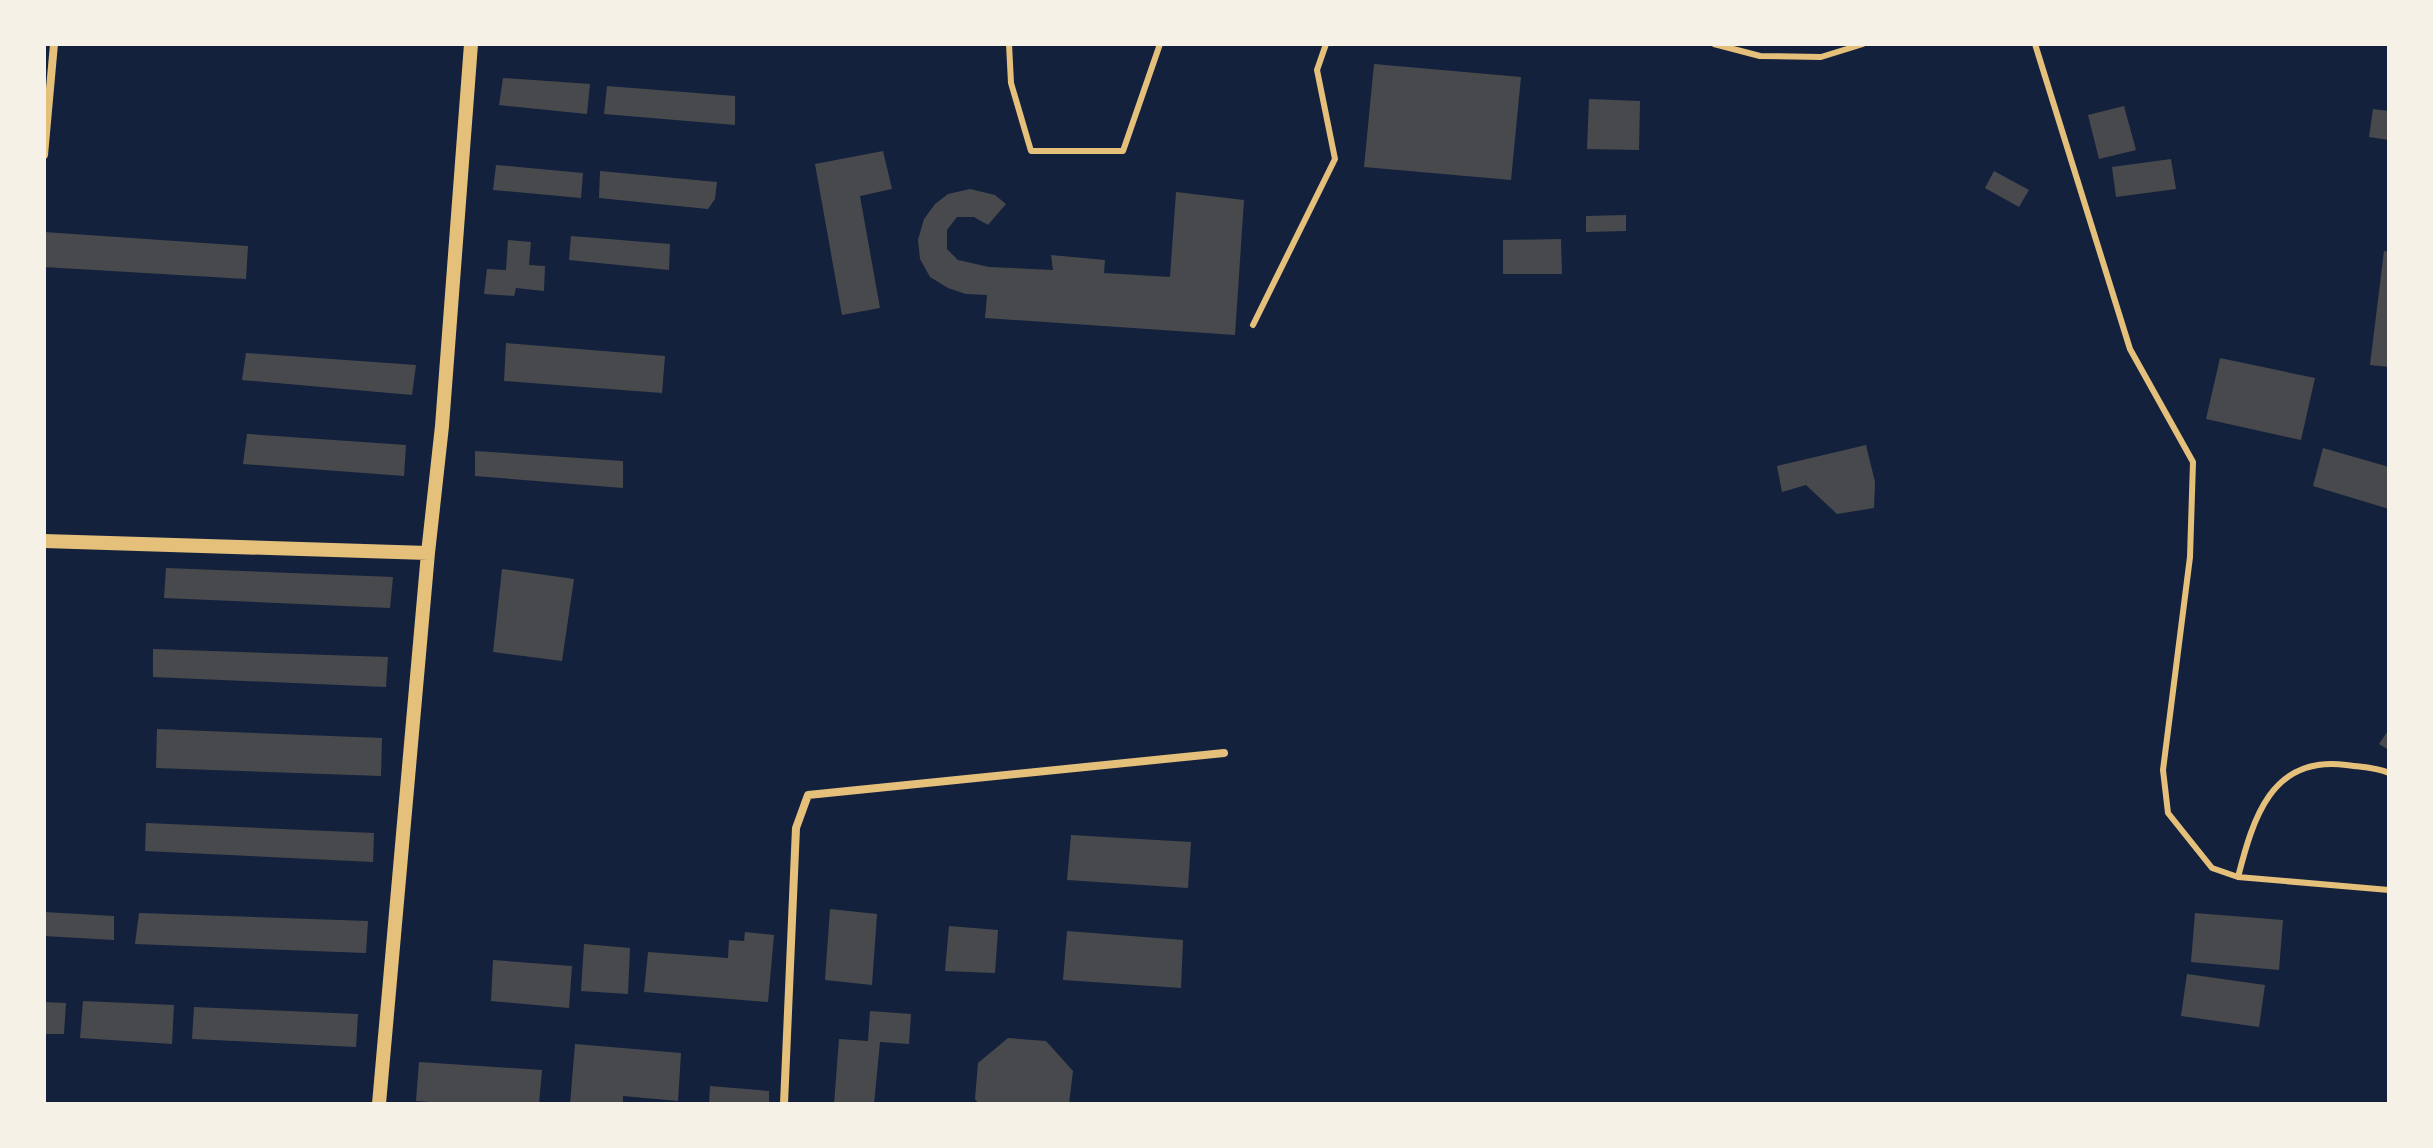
<svg xmlns="http://www.w3.org/2000/svg" width="2433" height="1148" viewBox="0 0 2433 1148" font-family="Inter,sans-serif">
	<style>
		.building { fill: #48494c }
		.lines { fill: none; stroke-linecap: round; stroke-linejoin: round }
		.service { stroke: #e5c07b; stroke-width: 6 }
		.minor { stroke: #e5c07b; stroke-width: 8 }
		.tertiary { stroke: #e5c07b; stroke-width: 14 }
	</style>
	<rect width="100%" height="100%" fill="#14213d"/>
	<path class="building" d="M 1374,64 L 1521,77 L 1511,180 L 1364,167 Z
		M 503,78 L 590,84 L 587,114 L 499,105 Z
		M 607,86 L 735,96 L 735,125 L 604,114 Z
		M 1589,99 L 1640,101 L 1639,150 L 1587,149 Z
		M 2124,106 L 2136,150 L 2099,159 L 2088,115 Z
		M 2373,109 L 2389,111 L 2389,140 L 2369,137 Z
		M 883,151 L 892,189 L 860,196 L 880,308 L 842,315 L 815,164 Z
		M 2171,159 L 2176,189 L 2116,197 L 2112,167 Z
		M 496,165 L 583,173 L 581,198 L 493,190 Z
		M 600,171 L 717,182 L 715,199 L 708,209 L 599,198 Z
		M 1994,171 L 2029,190 L 2019,207 L 1985,188 Z
		M 970,189 L 995,195 L 1006,204 L 988,225 L 974,217 L 957,217 L 947,230 L 947,249 L 958,260 L 989,267 L 1053,270 L 1051,255 L 1105,260 L 1104,273 L 1170,277 L 1176,192 L 1244,200 L 1235,335 L 985,318 L 987,295 L 966,294 L 948,288 L 930,277 L 920,259 L 918,240 L 924,219 L 935,204 L 948,194 Z
		M 1626,215 L 1626,231 L 1586,232 L 1586,216 Z
		M 44,232 L 248,246 L 246,279 L 44,267 Z
		M 571,236 L 670,244 L 669,270 L 569,260 Z
		M 1561,239 L 1562,274 L 1503,274 L 1503,240 Z
		M 508,240 L 531,242 L 529,265 L 545,266 L 544,291 L 516,288 L 514,296 L 484,294 L 487,269 L 506,270 Z
		M 2384,251 L 2389,252 L 2389,367 L 2370,365 Z
		M 506,343 L 665,356 L 662,393 L 504,381 Z
		M 246,353 L 416,365 L 412,395 L 242,380 Z
		M 2220,358 L 2315,378 L 2301,440 L 2206,419 Z
		M 247,434 L 406,445 L 404,476 L 243,464 Z
		M 1866,445 L 1875,482 L 1874,508 L 1837,514 L 1806,485 L 1782,492 L 1777,466 Z
		M 2323,448 L 2389,467 L 2389,509 L 2313,486 Z
		M 475,451 L 623,461 L 623,488 L 475,476 Z
		M 166,568 L 393,577 L 390,608 L 164,598 Z
		M 502,569 L 574,579 L 562,661 L 493,652 Z
		M 153,649 L 388,657 L 386,687 L 153,677 Z
		M 157,729 L 382,738 L 381,776 L 156,768 Z
		M 2389,729 L 2389,750 L 2379,744 Z
		M 146,823 L 374,833 L 373,862 L 145,851 Z
		M 1071,835 L 1191,842 L 1188,888 L 1067,880 Z
		M 830,909 L 877,914 L 872,985 L 825,980 Z
		M 44,912 L 114,916 L 114,940 L 44,936 Z
		M 139,913 L 368,921 L 366,953 L 135,944 Z
		M 2195,913 L 2283,920 L 2279,970 L 2191,962 Z
		M 949,926 L 998,930 L 995,973 L 945,971 Z
		M 1067,931 L 1183,940 L 1181,988 L 1063,980 Z
		M 745,932 L 774,935 L 768,1002 L 644,992 L 648,952 L 728,958 L 729,940 L 744,941 Z
		M 584,944 L 630,948 L 628,994 L 581,991 Z
		M 493,960 L 572,966 L 569,1008 L 491,1001 Z
		M 2187,974 L 2265,985 L 2259,1027 L 2181,1016 Z
		M 83,1001 L 174,1005 L 172,1044 L 80,1038 Z
		M 44,1002 L 66,1003 L 64,1034 L 44,1034 Z
		M 194,1007 L 358,1014 L 356,1047 L 192,1039 Z
		M 870,1011 L 911,1014 L 909,1044 L 880,1042 L 874,1104 L 834,1104 L 839,1039 L 868,1041 Z
		M 1008,1038 L 1046,1041 L 1073,1071 L 1069,1104 L 979,1104 L 975,1099 L 978,1063 Z
		M 575,1044 L 681,1053 L 678,1101 L 623,1096 L 623,1104 L 570,1104 Z
		M 419,1062 L 542,1070 L 539,1104 L 459,1104 L 416,1101 Z
		M 710,1086 L 769,1091 L 769,1104 L 709,1104 Z"/>
	<g class="lines">
		<path class="service" d="M 1009,44 L 1011,83 L 1031,151 L 1123,151 L 1160,44
			M 1714,44 L 1760,56 L 1821,57 L 1863,44
			M 2035,44 L 2130,349 L 2193,462 L 2190,557 L 2163,770 L 2168,813 L 2212,868 L 2238,877 L 2389,890
			M 1253,325 L 1335,159 L 1317,70 L 1326,44
			M 2238,877 C 2253,819 2271,755 2346,765 C 2360,767 2376,767 2389,773"/>
		<path class="minor" d="M 44,155 L 54,44
			M 784,1104 L 796,828 L 808,795 L 1224,753"/>
		<path class="tertiary" d="M 44,541 L 428,553
			M 379,1104 L 428,553 L 442,426 L 471,44"/>
	</g>
	<rect width="2433" height="1148" fill="none" stroke="#f6f1e7" stroke-width="92"/>
</svg>
